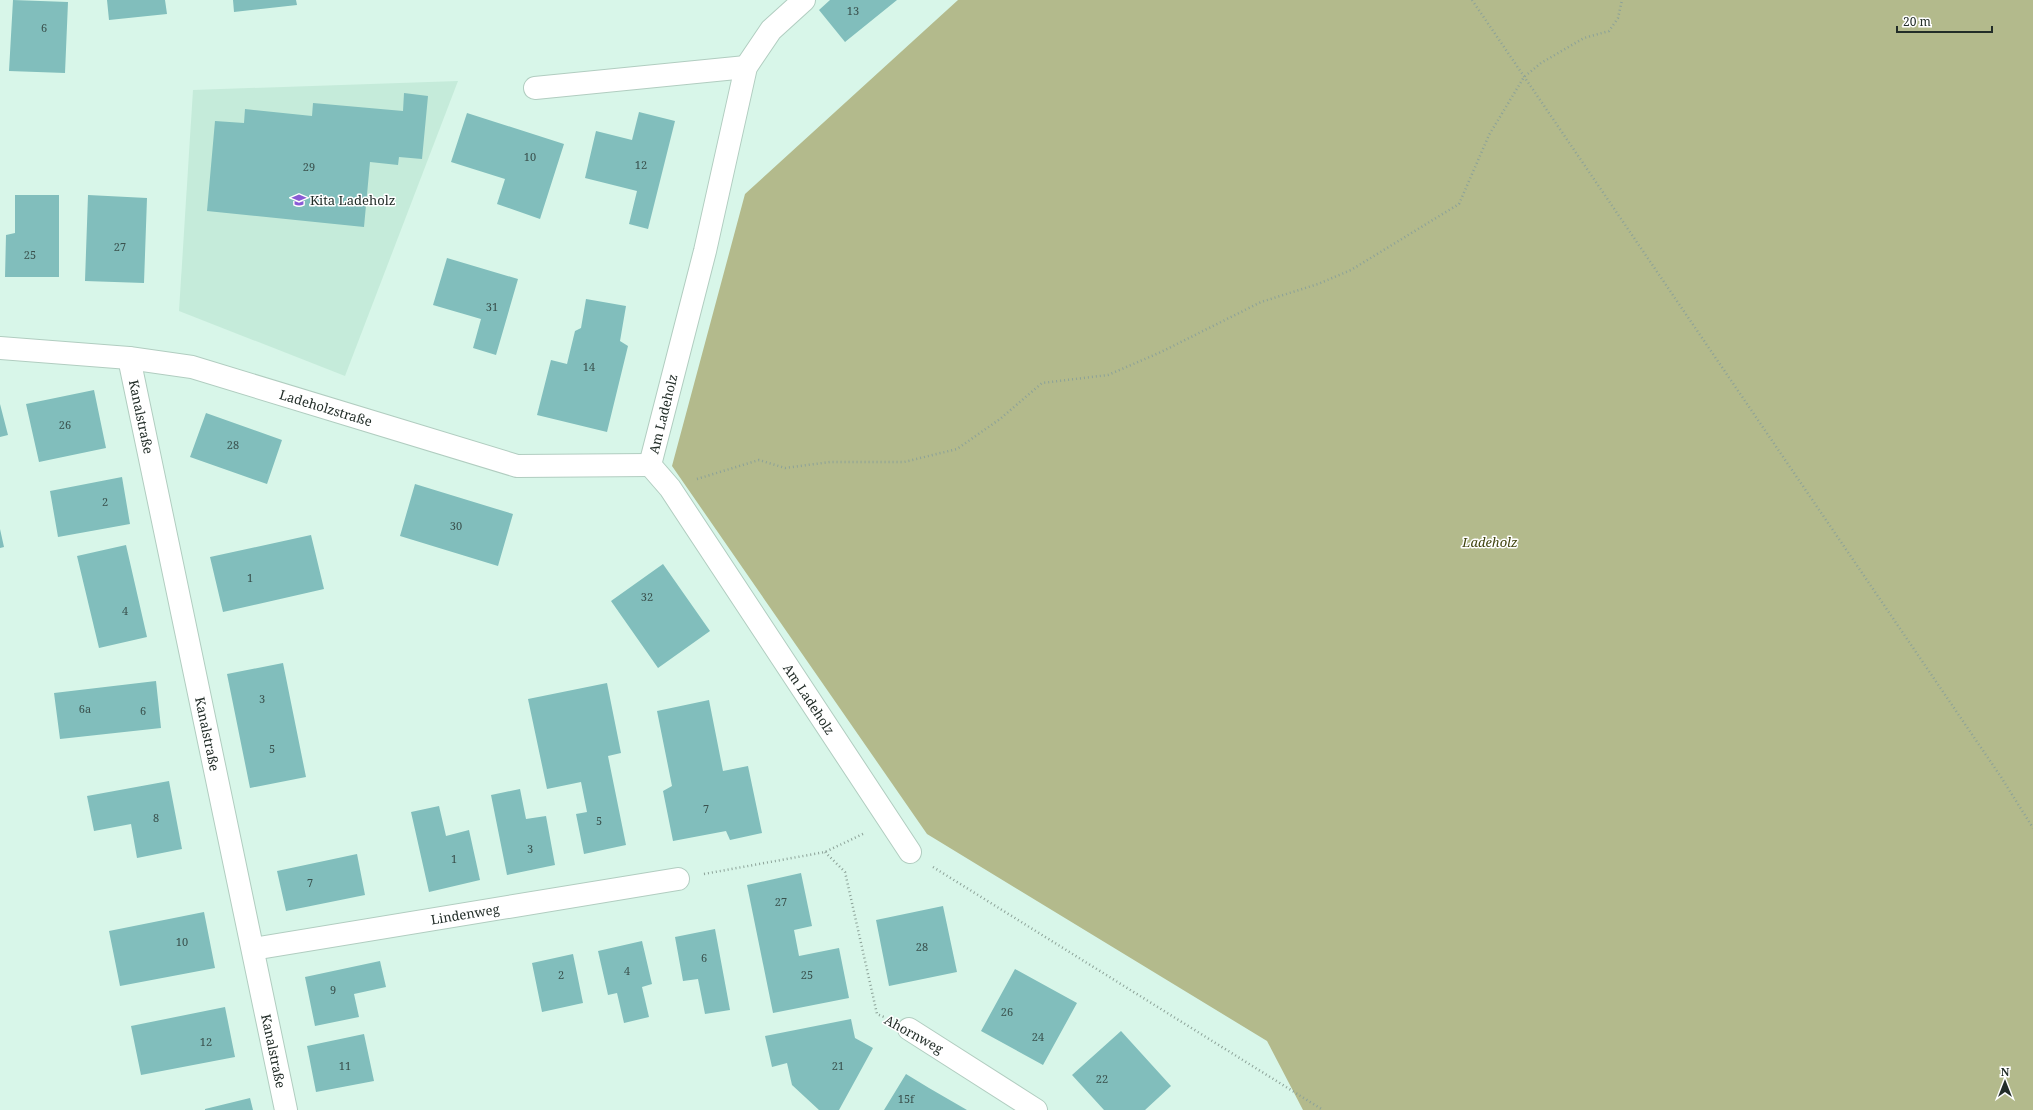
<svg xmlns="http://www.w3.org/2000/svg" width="2033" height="1110" viewBox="0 0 2033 1110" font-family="'Noto Serif',serif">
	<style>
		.built { fill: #c5ebda }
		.forest { fill: #b3ba8c }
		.building { fill: #81bebc }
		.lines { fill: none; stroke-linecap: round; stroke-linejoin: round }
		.minor-casing { stroke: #b1cdc0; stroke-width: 24 }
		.path { stroke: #8ca298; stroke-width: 2.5; stroke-dasharray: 1 3; stroke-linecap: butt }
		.minor { stroke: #fff; stroke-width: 22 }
		.labels { text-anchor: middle; stroke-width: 3; stroke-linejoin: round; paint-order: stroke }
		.number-label { font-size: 11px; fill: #3a514d }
		.poi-label { font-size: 13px; fill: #222d28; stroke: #fff; text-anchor: start }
		.street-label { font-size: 13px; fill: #222d28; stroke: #fff }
		.park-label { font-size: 13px; font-style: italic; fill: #40440e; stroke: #fff }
	</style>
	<rect width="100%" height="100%" fill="#d8f6e9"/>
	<path class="built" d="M 458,81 L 345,376 L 179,311 L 193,90 Z"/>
	<path class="forest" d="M 958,0 L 2033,0 L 2033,1110 L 1303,1110 L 1267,1041 L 927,834 L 672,466 L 745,194 Z"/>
	<path class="building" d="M 13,0 L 68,2 L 65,73 L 9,71 Z
		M 107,0 L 165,0 L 167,14 L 109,20 Z
		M 233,0 L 296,0 L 297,5 L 234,12 Z
		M 830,0 L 897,0 L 845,42 L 819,10 Z
		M 404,93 L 428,96 L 422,159 L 399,157 L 398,165 L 370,162 L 364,227 L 207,211 L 215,121 L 244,123 L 245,109 L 312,116 L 313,103 L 403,111 Z
		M 639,112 L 675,121 L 648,229 L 629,224 L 637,191 L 585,178 L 596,131 L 632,140 Z
		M 467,113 L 564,144 L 540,219 L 497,204 L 505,179 L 451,162 Z
		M 15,195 L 59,195 L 59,277 L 5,277 L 6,235 L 15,233 Z
		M 88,195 L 147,198 L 144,283 L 85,281 Z
		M 447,258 L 518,279 L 496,355 L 473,348 L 481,319 L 433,305 Z
		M 586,299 L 626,306 L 620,341 L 628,346 L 607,432 L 537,415 L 551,360 L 567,364 L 575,331 L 581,328 Z
		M 94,390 L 106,448 L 39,462 L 26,404 Z
		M 0,404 L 8,435 L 0,437 Z
		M 206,413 L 282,440 L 267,484 L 190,457 Z
		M 122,477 L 130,524 L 58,537 L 50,491 Z
		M 415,484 L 513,514 L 498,566 L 400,536 Z
		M 0,529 L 4,547 L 0,548 Z
		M 311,535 L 324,589 L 223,612 L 210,557 Z
		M 126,545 L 147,637 L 99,648 L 77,556 Z
		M 663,564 L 710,631 L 658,668 L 611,601 Z
		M 283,663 L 306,777 L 250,788 L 227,674 Z
		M 156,681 L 161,728 L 60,739 L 54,693 Z
		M 607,683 L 621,753 L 608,756 L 626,845 L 584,854 L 576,814 L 587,812 L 581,782 L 547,789 L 528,699 Z
		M 709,700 L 723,771 L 748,766 L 762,833 L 730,840 L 726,831 L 673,841 L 663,791 L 672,786 L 657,711 Z
		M 169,781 L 182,849 L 137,858 L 131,824 L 94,831 L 87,796 Z
		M 520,789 L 526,819 L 546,816 L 555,865 L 507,875 L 491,795 Z
		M 439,806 L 446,836 L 469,830 L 480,880 L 429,892 L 411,812 Z
		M 357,854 L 365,895 L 286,911 L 277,871 Z
		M 801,873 L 812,926 L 794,930 L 799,956 L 839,948 L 849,998 L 773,1013 L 747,885 Z
		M 943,906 L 957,972 L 889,986 L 876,920 Z
		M 204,912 L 215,968 L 120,986 L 109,931 Z
		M 715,929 L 730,1010 L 705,1014 L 698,979 L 683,981 L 675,937 Z
		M 642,941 L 652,984 L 642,987 L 649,1017 L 624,1023 L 617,993 L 608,995 L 598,951 Z
		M 573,954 L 583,1003 L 542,1012 L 532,963 Z
		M 380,961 L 386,987 L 354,994 L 359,1017 L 315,1026 L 305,977 Z
		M 1015,969 L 1077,1003 L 1043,1065 L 981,1031 Z
		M 225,1007 L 235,1057 L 141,1075 L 131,1026 Z
		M 851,1019 L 855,1038 L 873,1048 L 839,1110 L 819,1110 L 792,1085 L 787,1063 L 772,1067 L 765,1036 Z
		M 1121,1031 L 1171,1086 L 1145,1110 L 1104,1110 L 1072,1075 Z
		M 364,1034 L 374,1081 L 316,1092 L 307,1046 Z
		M 906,1074 L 929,1088 L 967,1110 L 884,1110 Z
		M 250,1098 L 253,1110 L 205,1110 L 205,1109 Z"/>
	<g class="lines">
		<defs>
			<g id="minor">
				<path id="s1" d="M 804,0 L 771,30 L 746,67 L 705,251 L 650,465 L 670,488 L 910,852"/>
				<path d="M 535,88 L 746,67"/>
				<path id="s2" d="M 0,348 L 129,358 L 192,367 L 517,466 L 650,465"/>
				<path id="s3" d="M 129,358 L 286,1110"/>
				<path id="s4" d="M 253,949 L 678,879"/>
				<path d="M 909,1029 L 1036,1110"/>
			</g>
		</defs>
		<use href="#minor" class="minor-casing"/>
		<path class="path" d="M 1472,0 L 2001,777 L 2033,828
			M 697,479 L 759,460 L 785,468 L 830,462 L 904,462 L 957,449 L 1000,419 L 1042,383 L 1108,375 L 1161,352 L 1261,302 L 1318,284 L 1351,270 L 1459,204 L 1489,135 L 1524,77 L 1541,63 L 1584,38 L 1609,31 L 1618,18 L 1622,0
			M 825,852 L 845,872 L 877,1014 L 884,1017
			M 933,867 L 1323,1110
			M 704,874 L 825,852 L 865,833"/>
		<use href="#minor" class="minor"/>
	</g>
	<defs>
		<symbol id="school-bare" viewBox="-9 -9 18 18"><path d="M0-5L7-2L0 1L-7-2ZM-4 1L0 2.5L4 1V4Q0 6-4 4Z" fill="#8a5bd5" stroke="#fff" stroke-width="2.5" paint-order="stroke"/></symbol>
	</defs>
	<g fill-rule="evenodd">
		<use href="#school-bare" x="289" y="190" width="20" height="20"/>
	</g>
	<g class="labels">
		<g class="number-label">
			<text x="853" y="15">13</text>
			<text x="44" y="32">6</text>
			<text x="530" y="161">10</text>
			<text x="641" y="169">12</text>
			<text x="309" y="171">29</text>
			<text x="120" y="251">27</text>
			<text x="30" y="259">25</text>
			<text x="492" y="311">31</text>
			<text x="589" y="371">14</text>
			<text x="65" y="429">26</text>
			<text x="233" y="449">28</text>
			<text x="105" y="506">2</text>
			<text x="456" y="530">30</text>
			<text x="250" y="582">1</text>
			<text x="647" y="601">32</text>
			<text x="125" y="615">4</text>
			<text x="262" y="703">3</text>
			<text x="85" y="713">6a</text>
			<text x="143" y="715">6</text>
			<text x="272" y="753">5</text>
			<text x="706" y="813">7</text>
			<text x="156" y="822">8</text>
			<text x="599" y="825">5</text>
			<text x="530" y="853">3</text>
			<text x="454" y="863">1</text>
			<text x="310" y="887">7</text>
			<text x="781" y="906">27</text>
			<text x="182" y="946">10</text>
			<text x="922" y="951">28</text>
			<text x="704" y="962">6</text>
			<text x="627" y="975">4</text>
			<text x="561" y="979">2</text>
			<text x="807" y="979">25</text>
			<text x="333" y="994">9</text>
			<text x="1007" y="1016">26</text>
			<text x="1038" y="1041">24</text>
			<text x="206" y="1046">12</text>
			<text x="345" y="1070">11</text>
			<text x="838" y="1070">21</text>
			<text x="1102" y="1083">22</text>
			<text x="906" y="1103">15f</text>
		</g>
		<g class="poi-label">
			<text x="310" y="205">Kita Ladeholz</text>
		</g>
		<g class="street-label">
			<text dy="5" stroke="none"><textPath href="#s2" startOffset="333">Ladeholzstraße</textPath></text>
			<text transform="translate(663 414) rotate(-76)" y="5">Am Ladeholz</text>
			<text dy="5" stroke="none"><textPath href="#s3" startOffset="60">Kanalstraße</textPath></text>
			<text dy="5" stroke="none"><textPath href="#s1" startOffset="782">Am Ladeholz</textPath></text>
			<text dy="5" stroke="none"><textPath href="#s3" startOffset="384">Kanalstraße</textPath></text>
			<text dy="5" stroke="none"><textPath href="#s4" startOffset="215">Lindenweg</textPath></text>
			<text transform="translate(914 1034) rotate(29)" y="5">Ahornweg</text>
			<text dy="5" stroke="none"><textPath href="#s3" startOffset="708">Kanalstraße</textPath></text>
		</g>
		<g class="park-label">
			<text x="1490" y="547">Ladeholz</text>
		</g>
	</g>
	<g transform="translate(2005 1082)" stroke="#ffffff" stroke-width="3" paint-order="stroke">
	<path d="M0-3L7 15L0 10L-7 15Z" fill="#222d28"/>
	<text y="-6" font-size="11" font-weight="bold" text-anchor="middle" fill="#222d28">N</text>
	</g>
	<path d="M1897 26v6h95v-6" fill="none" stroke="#222d28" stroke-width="2"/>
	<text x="1903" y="26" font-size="12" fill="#222d28" stroke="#ffffff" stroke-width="3" paint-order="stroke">20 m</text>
</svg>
